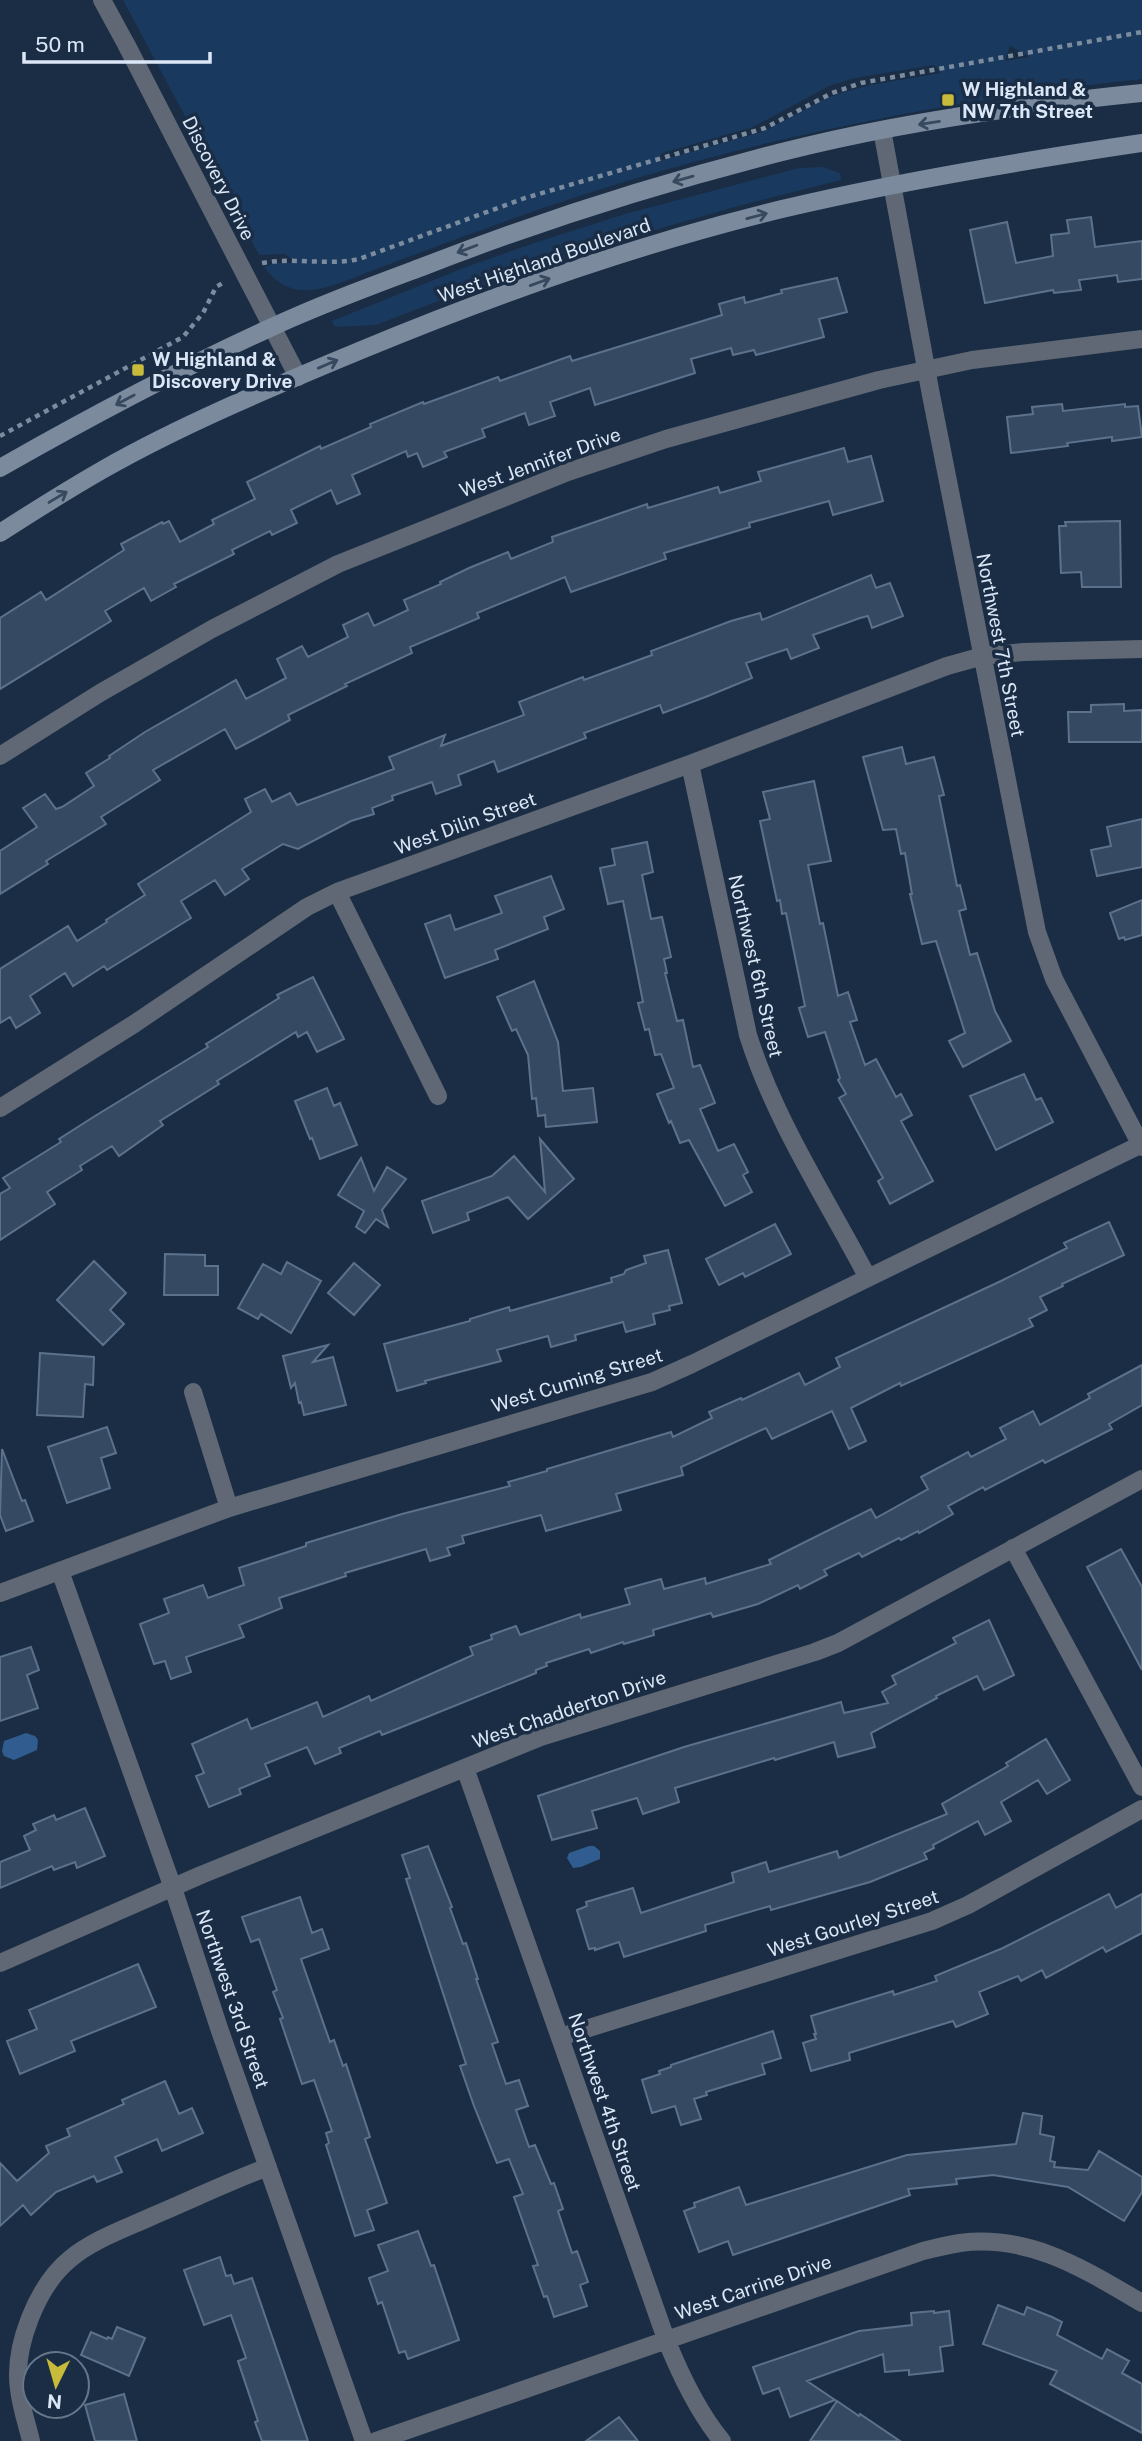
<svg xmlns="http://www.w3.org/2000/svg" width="1142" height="2441" viewBox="0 0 1142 2441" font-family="'Public Sans',sans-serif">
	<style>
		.green { fill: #19395e; fill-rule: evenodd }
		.water { fill: #305c90 }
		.building { fill: #354962; stroke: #5c718c; stroke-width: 2 }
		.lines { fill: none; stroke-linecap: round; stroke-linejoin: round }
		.path { stroke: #7c8c9f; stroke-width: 4.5; stroke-dasharray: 5 5; stroke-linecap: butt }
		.street { stroke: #5f6874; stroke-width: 18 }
		.secondary { stroke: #7b8a9d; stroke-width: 18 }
		.oneway { stroke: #37495f }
		.poi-dot { fill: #c8bb3b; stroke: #1a2d44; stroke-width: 2.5 }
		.labels { text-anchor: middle; stroke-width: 7; stroke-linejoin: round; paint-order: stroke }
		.poi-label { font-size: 19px; font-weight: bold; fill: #dbe7f6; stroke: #1a2d44; text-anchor: start }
		.street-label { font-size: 19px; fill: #dbe7f6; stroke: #1a2d44 }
	</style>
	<rect width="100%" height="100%" fill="#1a2d44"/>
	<path class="green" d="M 123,0 L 1142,0 L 1142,79 C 923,103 705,148 498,224 C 457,239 415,254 374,270 C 354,277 331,289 309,290 C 290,292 274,281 264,267 L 275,263 L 297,263 L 285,254 L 259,255 ZM 1010,46 L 1011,46 L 1029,57 L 1005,61 ZM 934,65 L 941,73 L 870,85 L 844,92 L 824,99 L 765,131 L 656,162 L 662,153 L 753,127 L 829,86 L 855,78 Z
		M 823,167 L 840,173 L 841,180 L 731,208 L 596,247 L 433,303 L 376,325 L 335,327 L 332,321 L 466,267 L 534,243 L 625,214 L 799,168 Z"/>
	<path class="water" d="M 26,1733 L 35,1736 L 38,1740 L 37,1750 L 14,1760 L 4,1756 L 2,1751 L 4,1741 Z
		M 589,1846 L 594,1846 L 600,1851 L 600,1859 L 581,1867 L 573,1868 L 567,1858 L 569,1853 Z"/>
	<path class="building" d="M 1091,217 L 1095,247 L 1142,241 L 1142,279 L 1118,282 L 1117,275 L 1079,280 L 1081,290 L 1054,293 L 1053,290 L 985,303 L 970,230 L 1007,222 L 1016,263 L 1053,256 L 1051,235 L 1069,233 L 1067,220 Z
		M 837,278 L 847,312 L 819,319 L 824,337 L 756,355 L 754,350 L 733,355 L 731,348 L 691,359 L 695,373 L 595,405 L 590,388 L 550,402 L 555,416 L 529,425 L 525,413 L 482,429 L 485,437 L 444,452 L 447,457 L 423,467 L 417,453 L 408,457 L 406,451 L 352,475 L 360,494 L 337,504 L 331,490 L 291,510 L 297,523 L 272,535 L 270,531 L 232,550 L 234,554 L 174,584 L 176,587 L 151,601 L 144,588 L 105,611 L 111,621 L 0,689 L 0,618 L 41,592 L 46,600 L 124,550 L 121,544 L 162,522 L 163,524 L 169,521 L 180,542 L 214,524 L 212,520 L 255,499 L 247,482 L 320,446 L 321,449 L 371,427 L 370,424 L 423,402 L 424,404 L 498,377 L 500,381 L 570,356 L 572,361 L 722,315 L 719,304 L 744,297 L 745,303 L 782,293 L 781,290 Z
		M 1062,404 L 1063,411 L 1125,404 L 1125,407 L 1138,406 L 1142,437 L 1112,441 L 1112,437 L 1067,443 L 1068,446 L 1011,453 L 1007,417 L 1033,414 L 1032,407 Z
		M 844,448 L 848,462 L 871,456 L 883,501 L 833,515 L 829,501 L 749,523 L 750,527 L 664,553 L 666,559 L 571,592 L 565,577 L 477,613 L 479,618 L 410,647 L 412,653 L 345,684 L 347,686 L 288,715 L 290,720 L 236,749 L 225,729 L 153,770 L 160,780 L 101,817 L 106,824 L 46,861 L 48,864 L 0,894 L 0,851 L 37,827 L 23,808 L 45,794 L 56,809 L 62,807 L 94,786 L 86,773 L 110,758 L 109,756 L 145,732 L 236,680 L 246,699 L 286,678 L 277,659 L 302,646 L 308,657 L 348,637 L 343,625 L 368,613 L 374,626 L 408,610 L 404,600 L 441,584 L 440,582 L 469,568 L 508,552 L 511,559 L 553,542 L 552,537 L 647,504 L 648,508 L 718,487 L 720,493 L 761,481 L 758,472 Z
		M 1120,521 L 1121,587 L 1082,587 L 1081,572 L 1061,573 L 1059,526 L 1066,526 L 1065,522 Z
		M 871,575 L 876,588 L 890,583 L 903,616 L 872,628 L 868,616 L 860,618 L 813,635 L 819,648 L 791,659 L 787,649 L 746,663 L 752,678 L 708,696 L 663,713 L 660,705 L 584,733 L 586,738 L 498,772 L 494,761 L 458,775 L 461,785 L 436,794 L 432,782 L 392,796 L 393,800 L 372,808 L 374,814 L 351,821 L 298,849 L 283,844 L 242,869 L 249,879 L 225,895 L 215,880 L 181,901 L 191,918 L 107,970 L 104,966 L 73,986 L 65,973 L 30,996 L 40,1013 L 16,1028 L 10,1017 L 0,1023 L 0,969 L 68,926 L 77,941 L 107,922 L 106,920 L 145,895 L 138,884 L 251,812 L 245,799 L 265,789 L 272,802 L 290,793 L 297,805 L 394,769 L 389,757 L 445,735 L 441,746 L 524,715 L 519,702 L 583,677 L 584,680 L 652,655 L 651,651 L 731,621 L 760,613 L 762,620 Z
		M 1124,704 L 1124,711 L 1142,710 L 1142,742 L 1069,742 L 1068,712 L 1091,712 L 1091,705 Z
		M 902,747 L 906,764 L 934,757 L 944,795 L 939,796 L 957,886 L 960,885 L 966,909 L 959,911 L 970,955 L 977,953 L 995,1011 L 1011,1041 L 963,1067 L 949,1041 L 965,1033 L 936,941 L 922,944 L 910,894 L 912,894 L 905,853 L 901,854 L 896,829 L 883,830 L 863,757 Z
		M 814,781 L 831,861 L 808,865 L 820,924 L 823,923 L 838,996 L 848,992 L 857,1020 L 850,1022 L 865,1065 L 876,1059 L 896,1097 L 901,1094 L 912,1115 L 901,1121 L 933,1181 L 890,1204 L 878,1181 L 883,1178 L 839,1098 L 846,1094 L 838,1080 L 840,1078 L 825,1032 L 808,1037 L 799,1008 L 805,1006 L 786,913 L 782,914 L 780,900 L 777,901 L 760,821 L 770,819 L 763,792 Z
		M 1142,819 L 1142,867 L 1097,876 L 1091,850 L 1111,846 L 1107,827 Z
		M 647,842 L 653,872 L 642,875 L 651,919 L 662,917 L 671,957 L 664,959 L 667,973 L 665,973 L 677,1021 L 683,1020 L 693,1067 L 700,1065 L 715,1103 L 700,1109 L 718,1151 L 734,1144 L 748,1172 L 743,1175 L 752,1192 L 725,1206 L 689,1140 L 680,1143 L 671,1121 L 669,1123 L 657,1094 L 674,1088 L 661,1054 L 655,1055 L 649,1029 L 645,1030 L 638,1003 L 643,1002 L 623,901 L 608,904 L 600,868 L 615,865 L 612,849 Z
		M 551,876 L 564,909 L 544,917 L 548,929 L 495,950 L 498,959 L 445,978 L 425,924 L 450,915 L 455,930 L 502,913 L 495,896 Z
		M 1142,900 L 1142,935 L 1125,940 L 1124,937 L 1119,939 L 1110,913 Z
		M 313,977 L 344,1039 L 317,1052 L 307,1032 L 298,1037 L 296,1032 L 217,1081 L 219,1084 L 160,1121 L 163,1125 L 119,1156 L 112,1146 L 80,1166 L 82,1170 L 47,1192 L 55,1204 L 0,1240 L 0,1194 L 10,1188 L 3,1178 L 61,1142 L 59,1139 L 95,1116 L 208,1047 L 206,1044 L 279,998 L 277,995 Z
		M 534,981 L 558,1042 L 563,1091 L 593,1088 L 597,1122 L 546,1127 L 545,1115 L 538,1116 L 536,1098 L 532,1099 L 528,1055 L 516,1029 L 512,1031 L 497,997 Z
		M 1024,1074 L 1036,1100 L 1041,1098 L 1053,1122 L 996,1150 L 970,1096 Z
		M 327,1088 L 334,1106 L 340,1103 L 357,1145 L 320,1159 L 312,1138 L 310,1139 L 295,1101 Z
		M 540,1139 L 574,1179 L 528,1219 L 508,1197 L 467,1213 L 469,1220 L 433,1233 L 422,1201 L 492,1176 L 514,1156 L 545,1192 Z
		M 361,1158 L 374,1191 L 387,1167 L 406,1179 L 382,1210 L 388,1227 L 376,1219 L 365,1233 L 356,1227 L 364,1211 L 338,1195 Z
		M 1109,1222 L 1124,1255 L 1062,1284 L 1063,1286 L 1040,1297 L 1047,1310 L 1029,1319 L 1033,1326 L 901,1386 L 900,1383 L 851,1408 L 866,1441 L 849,1449 L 832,1411 L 772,1439 L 766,1428 L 681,1467 L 683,1475 L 616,1494 L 621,1510 L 546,1531 L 541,1515 L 462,1536 L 464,1543 L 447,1548 L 450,1555 L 430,1561 L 426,1549 L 345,1573 L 346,1576 L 279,1598 L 282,1608 L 239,1625 L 244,1637 L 186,1657 L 191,1672 L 171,1679 L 165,1661 L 154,1664 L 140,1624 L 169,1613 L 164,1599 L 203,1585 L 208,1598 L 244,1585 L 239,1568 L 306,1546 L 306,1543 L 402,1514 L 510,1486 L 508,1482 L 547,1471 L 547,1469 L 671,1432 L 673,1437 L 712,1418 L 709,1412 L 741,1398 L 742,1400 L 799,1373 L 805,1385 L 840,1367 L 836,1358 L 1001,1281 L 1067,1248 L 1064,1243 Z
		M 775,1224 L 791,1254 L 745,1277 L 743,1273 L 719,1285 L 706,1259 Z
		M 668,1250 L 682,1303 L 669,1306 L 670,1310 L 653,1314 L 655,1324 L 626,1332 L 623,1322 L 575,1335 L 576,1340 L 551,1347 L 548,1336 L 497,1350 L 501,1361 L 425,1381 L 426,1383 L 397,1391 L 384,1344 L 470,1321 L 470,1319 L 509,1307 L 510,1311 L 612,1282 L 611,1278 L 624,1274 L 626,1270 L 646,1263 L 644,1256 Z
		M 165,1254 L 205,1255 L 205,1266 L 218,1266 L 218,1295 L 164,1295 Z
		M 94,1261 L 126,1293 L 110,1310 L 124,1324 L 103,1345 L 57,1300 Z
		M 287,1262 L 321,1281 L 291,1333 L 261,1314 L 258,1319 L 238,1308 L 263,1264 L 281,1274 Z
		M 354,1263 L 380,1285 L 354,1315 L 328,1293 Z
		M 328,1345 L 313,1362 L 333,1357 L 346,1405 L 304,1415 L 301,1402 L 299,1403 L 295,1383 L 291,1388 L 283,1356 Z
		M 40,1353 L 94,1357 L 93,1385 L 85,1384 L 83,1417 L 37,1415 Z
		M 1142,1365 L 1142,1405 L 1109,1424 L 1112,1429 L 1045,1463 L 1043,1460 L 985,1490 L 983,1487 L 948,1506 L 953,1514 L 919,1533 L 918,1531 L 901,1540 L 899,1538 L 862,1557 L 859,1553 L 824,1570 L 827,1575 L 800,1589 L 798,1585 L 758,1604 L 713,1617 L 711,1613 L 653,1630 L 654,1635 L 624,1644 L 623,1642 L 591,1653 L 589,1649 L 546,1663 L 547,1666 L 536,1670 L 536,1673 L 422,1719 L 382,1735 L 380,1731 L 339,1748 L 341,1753 L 315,1764 L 307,1747 L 265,1764 L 270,1776 L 239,1789 L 241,1794 L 209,1807 L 196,1776 L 204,1773 L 192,1744 L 247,1719 L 251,1729 L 317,1702 L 323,1717 L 369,1696 L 371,1701 L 473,1655 L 470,1647 L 492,1639 L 491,1635 L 516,1626 L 520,1635 L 580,1614 L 581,1618 L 630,1604 L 625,1589 L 661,1579 L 664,1589 L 705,1578 L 706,1584 L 771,1564 L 769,1560 L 871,1509 L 876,1518 L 928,1489 L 921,1477 L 968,1452 L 971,1457 L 1006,1439 L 1000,1428 L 1033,1411 L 1040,1425 L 1090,1398 L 1088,1394 Z
		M 107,1427 L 116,1453 L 101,1458 L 110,1488 L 67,1503 L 48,1447 Z
		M 2,1449 L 22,1501 L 25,1500 L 33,1521 L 6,1531 L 0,1515 Z
		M 1121,1549 L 1142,1587 L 1142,1670 L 1087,1567 Z
		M 989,1620 L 1014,1675 L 984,1690 L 977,1676 L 936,1696 L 937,1698 L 871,1733 L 875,1747 L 838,1757 L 834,1742 L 775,1760 L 774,1758 L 675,1788 L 679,1802 L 643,1814 L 637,1798 L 592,1811 L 597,1828 L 552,1840 L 538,1796 L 684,1747 L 841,1702 L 844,1713 L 888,1703 L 882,1692 L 896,1684 L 892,1676 L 956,1643 L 953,1638 Z
		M 31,1647 L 39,1670 L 27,1675 L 38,1708 L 0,1721 L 0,1657 Z
		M 1046,1739 L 1070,1780 L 1047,1794 L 1038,1780 L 1001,1802 L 1011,1821 L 985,1835 L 978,1821 L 933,1845 L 934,1848 L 924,1853 L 927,1859 L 870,1882 L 771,1910 L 770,1906 L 705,1925 L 706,1931 L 624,1957 L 619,1942 L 595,1950 L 595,1948 L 589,1949 L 577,1910 L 587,1906 L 586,1902 L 633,1888 L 641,1913 L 734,1882 L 732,1873 L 766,1862 L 769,1872 L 837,1851 L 839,1858 L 947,1814 L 942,1804 L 1008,1766 L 1006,1763 Z
		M 85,1808 L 105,1856 L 77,1868 L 75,1862 L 54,1870 L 52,1866 L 0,1888 L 0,1862 L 30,1850 L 24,1836 L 36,1830 L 33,1824 L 54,1815 L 56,1820 Z
		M 428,1846 L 452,1907 L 450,1908 L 463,1944 L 466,1943 L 478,1979 L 476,1979 L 498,2042 L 492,2044 L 506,2084 L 519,2080 L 528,2106 L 516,2110 L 529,2147 L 535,2145 L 551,2184 L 554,2183 L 563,2209 L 558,2211 L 572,2253 L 577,2251 L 588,2282 L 580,2285 L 587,2306 L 554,2317 L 547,2296 L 544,2297 L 533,2266 L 538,2265 L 514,2197 L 523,2194 L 509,2159 L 497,2163 L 474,2106 L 460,2066 L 466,2064 L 406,1879 L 410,1878 L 402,1855 Z
		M 1109,1894 L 1116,1908 L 1142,1894 L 1142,1933 L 1106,1952 L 1103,1947 L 1046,1978 L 1042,1970 L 1021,1981 L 1018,1976 L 979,1992 L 988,2014 L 956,2027 L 953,2021 L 849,2053 L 850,2060 L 811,2071 L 803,2043 L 816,2039 L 814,2034 L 816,2034 L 811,2016 L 893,1991 L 894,1995 L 937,1981 L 935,1976 L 1003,1948 Z
		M 300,1897 L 312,1933 L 322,1929 L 329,1949 L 301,1959 L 330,2042 L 334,2040 L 343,2066 L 346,2064 L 370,2137 L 365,2139 L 387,2203 L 367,2210 L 374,2230 L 355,2236 L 326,2145 L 329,2143 L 326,2133 L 332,2131 L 314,2080 L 302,2084 L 280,2019 L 283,2018 L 273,1992 L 277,1990 L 259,1939 L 251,1942 L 242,1917 Z
		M 138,1964 L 156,2007 L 71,2041 L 75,2051 L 20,2074 L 7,2041 L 37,2029 L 29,2010 Z
		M 773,2031 L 781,2058 L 762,2064 L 765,2074 L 706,2092 L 707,2095 L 694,2099 L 701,2119 L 681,2125 L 675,2106 L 652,2113 L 642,2080 L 660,2074 L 659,2071 L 671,2067 L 671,2065 Z
		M 165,2081 L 179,2114 L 192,2108 L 203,2133 L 162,2151 L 157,2139 L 115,2157 L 122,2172 L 97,2182 L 94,2176 L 56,2192 L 31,2215 L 23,2205 L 0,2226 L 0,2163 L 17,2181 L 49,2153 L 46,2146 L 70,2136 L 67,2129 L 124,2104 L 122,2100 Z
		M 1023,2113 L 1042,2116 L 1040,2134 L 1054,2137 L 1050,2161 L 1055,2162 L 1054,2167 L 1088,2170 L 1099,2151 L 1142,2177 L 1142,2192 L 1124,2221 L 1068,2187 L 993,2175 L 956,2179 L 957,2184 L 908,2189 L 910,2195 L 733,2255 L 728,2241 L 699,2252 L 684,2211 L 695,2207 L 694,2203 L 739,2187 L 746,2205 L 907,2155 L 1016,2144 Z
		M 418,2231 L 431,2266 L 434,2265 L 459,2340 L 408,2359 L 405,2351 L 399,2353 L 382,2302 L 378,2304 L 369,2278 L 388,2271 L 378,2245 Z
		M 220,2257 L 226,2276 L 231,2275 L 234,2284 L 252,2278 L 308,2441 L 262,2441 L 255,2422 L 258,2421 L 238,2361 L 246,2358 L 231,2315 L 204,2325 L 184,2270 Z
		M 998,2305 L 1024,2315 L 1027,2307 L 1052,2317 L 1062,2322 L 1057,2335 L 1102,2359 L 1107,2349 L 1129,2361 L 1122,2373 L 1142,2384 L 1142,2433 L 1050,2384 L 1057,2371 L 983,2344 Z
		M 934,2311 L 934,2313 L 949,2311 L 953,2345 L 940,2347 L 943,2371 L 909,2375 L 909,2370 L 885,2372 L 883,2354 L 807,2381 L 835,2400 L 790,2417 L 779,2388 L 763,2394 L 753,2367 L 859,2331 L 912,2325 L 911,2313 Z
		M 117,2327 L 145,2338 L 129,2376 L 81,2355 L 91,2332 L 107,2339 L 108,2337 L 112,2339 Z
		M 124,2394 L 137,2441 L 95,2441 L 85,2405 Z
		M 837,2401 L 859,2416 L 860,2414 L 900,2441 L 810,2441 Z
		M 619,2417 L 638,2441 L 586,2441 Z"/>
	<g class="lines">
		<path class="path" d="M 262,263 C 294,257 327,266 359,259 L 525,198 L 765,128 L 832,93 L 861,83 L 1142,32
			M 0,436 L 183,337 L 203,313 L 216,287 L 226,281"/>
		<path class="street" d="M 102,0 L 126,44 L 298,377
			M 882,130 L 931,395 L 1037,932 L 1054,979 L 1142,1147
			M 0,756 L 100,693 L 212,629 L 338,564 L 568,472 L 666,439 L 879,380 L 972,360 L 1142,339
			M 690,764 L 748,1035 C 775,1121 826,1198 868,1278
			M 337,892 L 438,1096
			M 0,1108 L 134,1024 L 307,907 L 337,892 L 690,764 L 947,666 L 983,656 L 1023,652 L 1142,649
			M 193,1392 L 229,1508
			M 1013,1548 L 1142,1787
			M 60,1571 L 173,1888 L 220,2031 L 364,2441
			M 0,1593 L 229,1508 L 652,1382 L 692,1364 L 1142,1144
			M 465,1768 L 666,2339 C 680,2374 698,2412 722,2441
			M 0,1963 L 201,1875 L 541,1737 L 815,1652 L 838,1643 L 1142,1479
			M 560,2037 L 932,1921 L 968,1905 L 1142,1809
			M 31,2441 C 27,2424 21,2407 19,2389 C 13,2347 37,2286 70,2259 C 94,2239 127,2228 155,2215 C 193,2199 230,2181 268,2167
			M 376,2441 L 923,2251 C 935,2248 947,2245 960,2243 C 1030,2234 1084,2269 1142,2303"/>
		<path class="secondary" d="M 0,468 C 88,418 178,370 270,328 C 319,305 371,286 422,267 C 540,221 660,183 782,152 C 899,122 1022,105 1142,93
			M 0,533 C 34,511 69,489 104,469 C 185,423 273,387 359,351 C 496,294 637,244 782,209 C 900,181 1021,161 1142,143"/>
	</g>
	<defs><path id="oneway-shaft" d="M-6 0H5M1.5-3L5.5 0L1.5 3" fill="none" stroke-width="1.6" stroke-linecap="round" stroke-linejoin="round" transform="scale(1.75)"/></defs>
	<g class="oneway">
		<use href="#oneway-shaft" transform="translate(929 123) rotate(171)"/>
		<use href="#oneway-shaft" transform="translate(683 179) rotate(164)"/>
		<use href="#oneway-shaft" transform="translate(757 216) rotate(-15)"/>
		<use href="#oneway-shaft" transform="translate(467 249) rotate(159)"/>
		<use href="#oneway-shaft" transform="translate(540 282) rotate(-20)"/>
		<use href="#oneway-shaft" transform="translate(328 364) rotate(-23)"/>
		<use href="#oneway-shaft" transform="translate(125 400) rotate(152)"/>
		<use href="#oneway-shaft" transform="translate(58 497) rotate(-31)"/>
	</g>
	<g class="poi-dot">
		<rect x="941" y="93" width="14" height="14" rx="3.5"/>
		<rect x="131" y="363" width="14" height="14" rx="3.5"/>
	</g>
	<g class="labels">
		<g class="poi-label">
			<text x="962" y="96">W Highland &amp;<tspan x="962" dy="22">NW 7th Street</tspan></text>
			<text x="152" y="366">W Highland &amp;<tspan x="152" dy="22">Discovery Drive</tspan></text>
		</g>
		<g class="street-label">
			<text transform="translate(219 178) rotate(63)" y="7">Discovery Drive</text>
			<text transform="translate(544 260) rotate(-19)" y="7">West Highland Boulevard</text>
			<text transform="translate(540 462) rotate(-20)" y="7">West Jennifer Drive</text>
			<text transform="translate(1001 645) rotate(79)" y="7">Northwest 7th Street</text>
			<text transform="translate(465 823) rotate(-20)" y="7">West Dilin Street</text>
			<text transform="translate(756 966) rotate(77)" y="7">Northwest 6th Street</text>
			<text transform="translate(577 1380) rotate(-17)" y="7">West Cuming Street</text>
			<text transform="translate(569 1709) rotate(-19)" y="7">West Chadderton Drive</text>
			<text transform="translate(853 1923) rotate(-18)" y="7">West Gourley Street</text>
			<text transform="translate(233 1999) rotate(71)" y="7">Northwest 3rd Street</text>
			<text transform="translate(605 2102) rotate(71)" y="7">Northwest 4th Street</text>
			<text transform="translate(753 2287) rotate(-19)" y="7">West Carrine Drive</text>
		</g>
	</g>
	<g transform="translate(56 2385) rotate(185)"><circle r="33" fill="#1a2d44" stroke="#67778b" stroke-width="2"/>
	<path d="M0-5L12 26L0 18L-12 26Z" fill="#c8bb3b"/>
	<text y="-10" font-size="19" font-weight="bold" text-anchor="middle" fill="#dbe7f6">N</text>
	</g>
	<path d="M24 52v10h186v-10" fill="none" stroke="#dbe7f6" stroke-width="3.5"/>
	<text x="35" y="52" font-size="21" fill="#dbe7f6" stroke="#1a2d44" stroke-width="5" paint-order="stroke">50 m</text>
</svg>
